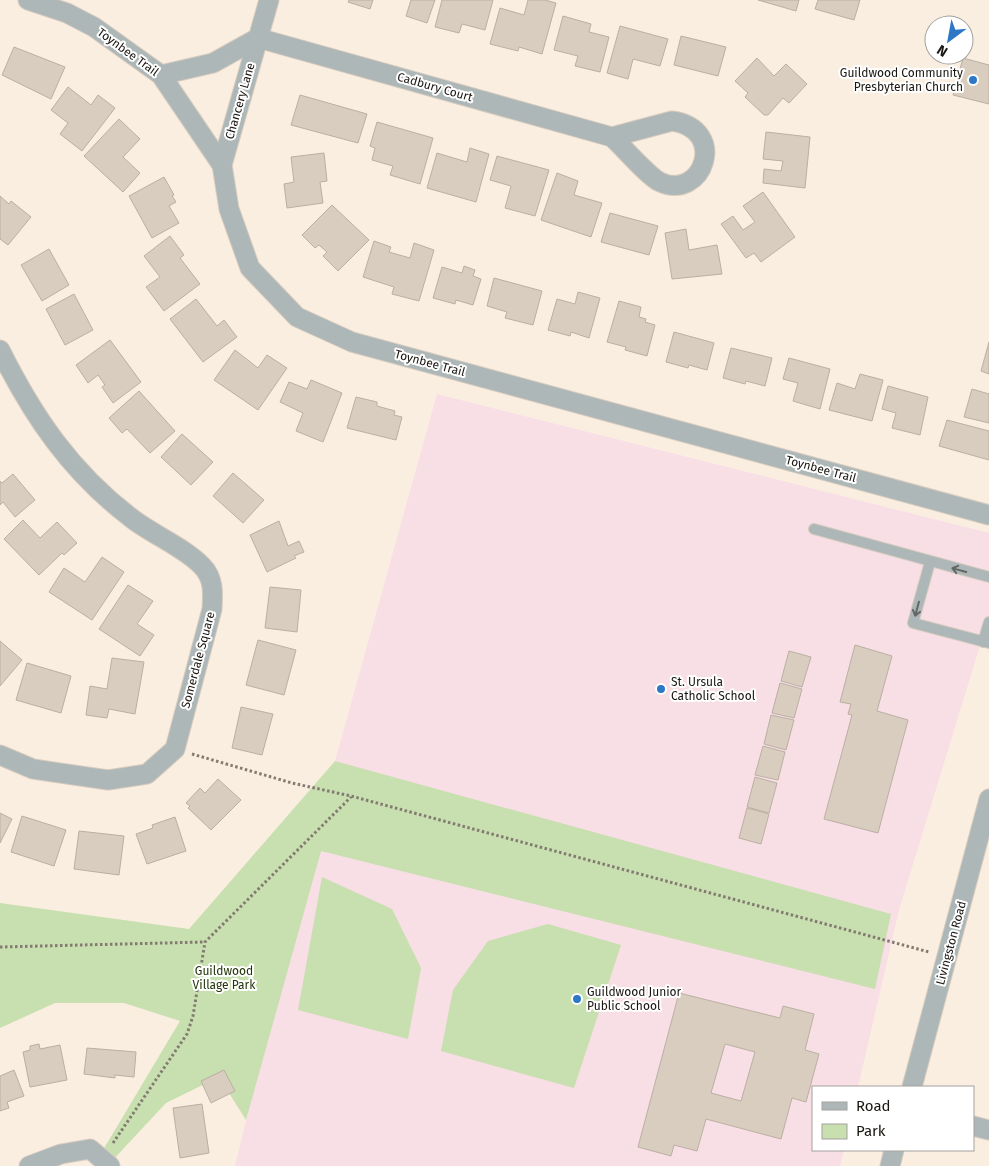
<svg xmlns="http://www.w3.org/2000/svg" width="989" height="1166" viewBox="0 0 989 1166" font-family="'Fira Sans',sans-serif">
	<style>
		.education { fill: #f8dee5 }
		.park { fill: #c8dfaf }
		.building { fill: #d9cdbf; stroke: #bbafa3; fill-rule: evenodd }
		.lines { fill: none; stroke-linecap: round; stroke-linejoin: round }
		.lane-casing { stroke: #d6cbbf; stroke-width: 12 }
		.street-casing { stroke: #d6cbbf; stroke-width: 21 }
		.path { stroke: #837b72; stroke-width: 3; stroke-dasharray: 2.5 2.5; stroke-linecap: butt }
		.lane { stroke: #adb7b7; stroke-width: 10 }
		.street { stroke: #adb7b7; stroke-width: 19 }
		.oneway { stroke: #636664 }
		.poi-dot { fill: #2d77c7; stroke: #fff; stroke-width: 2 }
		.labels { text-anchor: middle; stroke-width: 4; stroke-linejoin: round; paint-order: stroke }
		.street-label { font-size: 12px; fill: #191510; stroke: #fff }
		.poi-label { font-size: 12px; fill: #191510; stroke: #fff; text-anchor: start }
		.park-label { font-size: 12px; fill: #243509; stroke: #fff }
	</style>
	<rect width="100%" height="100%" fill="#faeee0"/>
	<path class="education" d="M 437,394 L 989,533 L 989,616 L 899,910 L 858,1087 L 813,1087 L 813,1150 L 844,1150 L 840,1166 L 235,1166 L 335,761 Z"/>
	<path class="park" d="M 335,761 L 891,914 L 875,989 L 321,851 L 246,1120 L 219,1077 L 166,1103 L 111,1162 L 103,1150 L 180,1021 L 124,1003 L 55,1003 L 0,1028 L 0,903 L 189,929 Z
		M 322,877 L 392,909 L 421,968 L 408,1039 L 298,1010 Z
		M 548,924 L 621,945 L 574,1088 L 441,1051 L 453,990 L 488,941 Z"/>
	<path class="building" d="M 349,0 L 373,0 L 370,9 L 348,2 Z
		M 411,0 L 435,0 L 427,23 L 406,16 Z
		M 442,0 L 493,0 L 485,30 L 462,24 L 459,33 L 435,27 Z
		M 528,0 L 545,0 L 556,3 L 542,54 L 519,47 L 518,51 L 490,44 L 500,8 L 524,15 Z
		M 758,0 L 799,0 L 796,11 Z
		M 818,0 L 860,0 L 854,20 L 815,9 Z
		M 563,16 L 591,24 L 589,32 L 609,37 L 600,72 L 575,66 L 578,56 L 554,50 Z
		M 620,26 L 668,39 L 660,66 L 633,59 L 628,79 L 607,73 Z
		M 681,36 L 726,47 L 718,76 L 674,65 Z
		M 14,47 L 65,67 L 51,99 L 2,75 Z
		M 757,58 L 774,76 L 786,64 L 807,84 L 789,103 L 783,98 L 768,115 L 764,115 L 745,97 L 748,93 L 735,81 Z
		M 963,58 L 989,65 L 989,104 L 953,95 Z
		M 68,87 L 91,105 L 98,95 L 115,108 L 82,151 L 60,134 L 68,123 L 51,110 Z
		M 300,95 L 367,114 L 358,143 L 291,125 Z
		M 119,119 L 140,139 L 123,157 L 140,173 L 123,192 L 84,156 Z
		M 377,122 L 433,138 L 420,184 L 390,175 L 393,166 L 372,160 L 375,148 L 370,146 Z
		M 766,132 L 810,137 L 805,188 L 763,183 L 764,169 L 781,171 L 783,161 L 763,159 Z
		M 470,148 L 489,154 L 476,202 L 427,188 L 437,153 L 467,162 Z
		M 324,153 L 327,181 L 320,182 L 323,203 L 287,208 L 284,184 L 294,182 L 291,157 Z
		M 497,156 L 549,170 L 535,216 L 505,208 L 511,186 L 490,180 Z
		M 557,173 L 578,181 L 574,195 L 602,203 L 591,237 L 541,220 Z
		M 164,177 L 174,195 L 172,196 L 176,202 L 169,206 L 179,223 L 152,238 L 129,196 Z
		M 763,192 L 795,237 L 761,262 L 754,253 L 746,258 L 721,224 L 733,216 L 743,230 L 755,222 L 743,206 Z
		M 0,196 L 9,204 L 11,201 L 31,217 L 8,245 L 0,239 Z
		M 332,205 L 369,240 L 338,271 L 323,256 L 327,252 L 319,245 L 315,248 L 302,235 Z
		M 610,213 L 658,226 L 649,255 L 601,242 Z
		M 686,229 L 689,250 L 717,245 L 722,274 L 672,279 L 665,233 Z
		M 170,236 L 184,255 L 180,258 L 200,284 L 164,311 L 146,287 L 160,277 L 144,256 Z
		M 374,241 L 391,247 L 389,252 L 410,258 L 414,243 L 434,250 L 419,301 L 392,294 L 394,287 L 363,277 Z
		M 49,249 L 69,285 L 42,301 L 21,265 Z
		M 464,266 L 475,270 L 473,276 L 481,279 L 473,305 L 456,300 L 455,304 L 433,298 L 442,267 L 462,273 Z
		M 494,278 L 542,291 L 533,325 L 505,318 L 507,312 L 487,306 Z
		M 578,292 L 600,298 L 589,338 L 571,332 L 570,336 L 548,330 L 557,299 L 575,304 Z
		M 74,294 L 93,330 L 65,345 L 46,309 Z
		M 196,299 L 217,326 L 224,320 L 237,337 L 203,362 L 170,319 Z
		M 619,301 L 641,307 L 639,317 L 646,319 L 645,322 L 655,325 L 647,356 L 625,350 L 626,347 L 607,342 Z
		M 674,332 L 714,343 L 707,370 L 689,365 L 688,368 L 666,362 Z
		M 110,340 L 141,382 L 113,403 L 102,387 L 105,385 L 98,375 L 88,383 L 76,365 Z
		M 989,342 L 989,374 L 981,371 Z
		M 731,348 L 772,358 L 765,386 L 746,381 L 745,384 L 723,378 Z
		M 235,350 L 258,368 L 267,355 L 287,368 L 258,410 L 214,380 Z
		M 789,358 L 830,369 L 820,409 L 793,401 L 798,383 L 783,379 Z
		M 860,374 L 883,380 L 872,421 L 829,410 L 837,383 L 855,389 Z
		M 311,380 L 342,393 L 323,442 L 296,431 L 303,413 L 280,402 L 289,382 L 307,389 Z
		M 888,386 L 928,397 L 920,435 L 892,428 L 896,413 L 882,409 Z
		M 972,389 L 989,394 L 989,423 L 964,417 Z
		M 139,391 L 175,431 L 150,453 L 127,429 L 122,433 L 109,418 Z
		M 356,397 L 377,402 L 377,406 L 395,411 L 394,415 L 402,417 L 396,440 L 347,428 Z
		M 947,420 L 989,431 L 989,460 L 939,446 Z
		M 182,434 L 213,462 L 191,485 L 161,457 Z
		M 233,473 L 264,500 L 243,523 L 213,496 Z
		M 13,474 L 35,500 L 15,517 L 3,502 L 0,505 L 0,481 L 2,483 Z
		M 23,520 L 40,538 L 57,522 L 77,543 L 64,555 L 62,553 L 39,575 L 4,539 Z
		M 279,521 L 288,546 L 299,541 L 304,552 L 294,556 L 296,558 L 267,572 L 250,535 Z
		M 102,557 L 124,572 L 92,620 L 49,592 L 64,568 L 85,582 Z
		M 128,585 L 153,601 L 137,624 L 154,635 L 140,656 L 99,629 Z
		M 270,587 L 301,590 L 297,632 L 265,628 Z
		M 258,640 L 296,650 L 284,695 L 246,685 Z
		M 0,641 L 22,660 L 0,686 Z
		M 855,645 L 892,656 L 877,711 L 908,720 L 878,833 L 824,819 L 852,715 L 848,714 L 851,704 L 840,702 Z
		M 789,651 L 811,657 L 802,687 L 781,681 Z
		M 112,658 L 144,662 L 135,714 L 109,709 L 107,718 L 86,715 L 90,686 L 107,689 Z
		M 27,663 L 71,676 L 61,713 L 16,700 Z
		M 780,683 L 802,689 L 794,718 L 772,713 Z
		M 241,707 L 273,714 L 262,755 L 232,748 Z
		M 771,715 L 794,720 L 786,750 L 764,744 Z
		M 763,746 L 785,752 L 778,780 L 755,775 Z
		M 755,777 L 777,783 L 769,813 L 747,807 Z
		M 218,779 L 241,800 L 211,830 L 188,808 L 190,806 L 186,803 L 200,788 L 205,793 Z
		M 747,808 L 769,814 L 761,844 L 739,838 Z
		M 0,813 L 12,819 L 0,843 Z
		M 22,816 L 66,830 L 54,866 L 11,852 Z
		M 175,817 L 186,851 L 147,864 L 136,834 L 153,828 L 152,825 Z
		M 79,831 L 124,836 L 119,875 L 74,869 Z
		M 679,993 L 780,1018 L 783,1006 L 814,1014 L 805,1050 L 819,1054 L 806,1102 L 792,1098 L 781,1139 L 706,1119 L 697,1151 L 674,1145 L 671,1156 L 638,1147 ZM 725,1044 L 755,1052 L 741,1101 L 711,1093 Z
		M 39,1044 L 40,1049 L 60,1045 L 67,1080 L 30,1087 L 23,1052 L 30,1050 L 30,1046 Z
		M 87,1048 L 136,1052 L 134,1077 L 115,1075 L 115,1078 L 84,1074 Z
		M 14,1070 L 24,1096 L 7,1102 L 9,1108 L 0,1111 L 0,1076 Z
		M 224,1070 L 235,1091 L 211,1103 L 201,1081 Z
		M 202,1104 L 209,1153 L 180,1158 L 173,1108 Z"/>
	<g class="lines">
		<defs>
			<path id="lane" d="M 814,529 L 989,577
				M 930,562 L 913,623 L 989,643
				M 983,642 L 989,622"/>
			<path id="street" d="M 28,0 L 67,13 L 94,27 L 161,75 L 222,165 L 229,209 L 250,268 L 297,317 L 352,342 L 989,515
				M 161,75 L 213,63 L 258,38 L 612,137
				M 672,121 C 729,129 703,202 660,182 C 649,177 624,148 612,137 Z
				M 222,165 L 269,0
				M 0,350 C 33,416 70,471 130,517 C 151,534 184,547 202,566 C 214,578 213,593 212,609 L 175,749 L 147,774 L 108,780 L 33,769 L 0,755
				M 912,1087 L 989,799
				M 973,1126 L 989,1130
				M 29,1166 L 61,1154 L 90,1149 L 110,1166
				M 890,1166 L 894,1150"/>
		</defs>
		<use href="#lane" class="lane-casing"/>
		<use href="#street" class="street-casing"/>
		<path class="path" d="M 192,754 L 292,783 L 351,796 L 929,952
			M 0,947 L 205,942
			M 113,1143 L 187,1034 L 193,1016 L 205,942 L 351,797"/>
		<use href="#lane" class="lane"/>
		<use href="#street" class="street"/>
	</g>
	<defs><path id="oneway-shaft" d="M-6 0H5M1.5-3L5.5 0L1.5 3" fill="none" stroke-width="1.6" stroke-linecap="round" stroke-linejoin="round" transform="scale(1.25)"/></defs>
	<g class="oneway">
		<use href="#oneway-shaft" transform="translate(959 570) rotate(-165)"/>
		<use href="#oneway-shaft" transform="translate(917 609) rotate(105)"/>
	</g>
	<g class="poi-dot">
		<circle cx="973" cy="80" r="5"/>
		<circle cx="661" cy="689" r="5"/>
		<circle cx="577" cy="999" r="5"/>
	</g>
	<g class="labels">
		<g class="street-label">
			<text transform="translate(128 52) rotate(36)" y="4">Toynbee Trail</text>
			<text transform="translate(435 87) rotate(16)" y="4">Cadbury Court</text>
			<text transform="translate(240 101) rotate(-74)" y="4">Chancery Lane</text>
			<text transform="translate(430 363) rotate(15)" y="4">Toynbee Trail</text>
			<text transform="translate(821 469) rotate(15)" y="4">Toynbee Trail</text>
			<text transform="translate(198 660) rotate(-75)" y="4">Somerdale Square</text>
			<text transform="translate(951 943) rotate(-75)" y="4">Livingston Road</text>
		</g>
		<g class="poi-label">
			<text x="963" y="77" text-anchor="end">Guildwood Community<tspan x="963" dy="14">Presbyterian Church</tspan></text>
			<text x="671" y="686">St. Ursula<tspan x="671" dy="14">Catholic School</tspan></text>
			<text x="587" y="996">Guildwood Junior<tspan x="587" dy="14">Public School</tspan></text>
		</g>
		<g class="park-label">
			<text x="224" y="975">Guildwood<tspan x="224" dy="14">Village Park</tspan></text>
		</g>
	</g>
	<rect x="812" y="1086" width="162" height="65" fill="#ffffff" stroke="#a3a19f"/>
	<rect x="822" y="1102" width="25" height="8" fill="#adb7b7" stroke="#a3a19f"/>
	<text x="856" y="1111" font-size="15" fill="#191510">Road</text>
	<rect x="822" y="1124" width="25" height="15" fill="#c8dfaf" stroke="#a3a19f"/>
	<text x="856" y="1136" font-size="15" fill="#191510">Park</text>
	<g transform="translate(949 40) rotate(212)"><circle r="24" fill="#ffffff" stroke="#a3a19f"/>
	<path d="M0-4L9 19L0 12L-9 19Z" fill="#2d77c7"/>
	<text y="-8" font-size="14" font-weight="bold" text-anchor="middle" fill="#191510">N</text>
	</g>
</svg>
